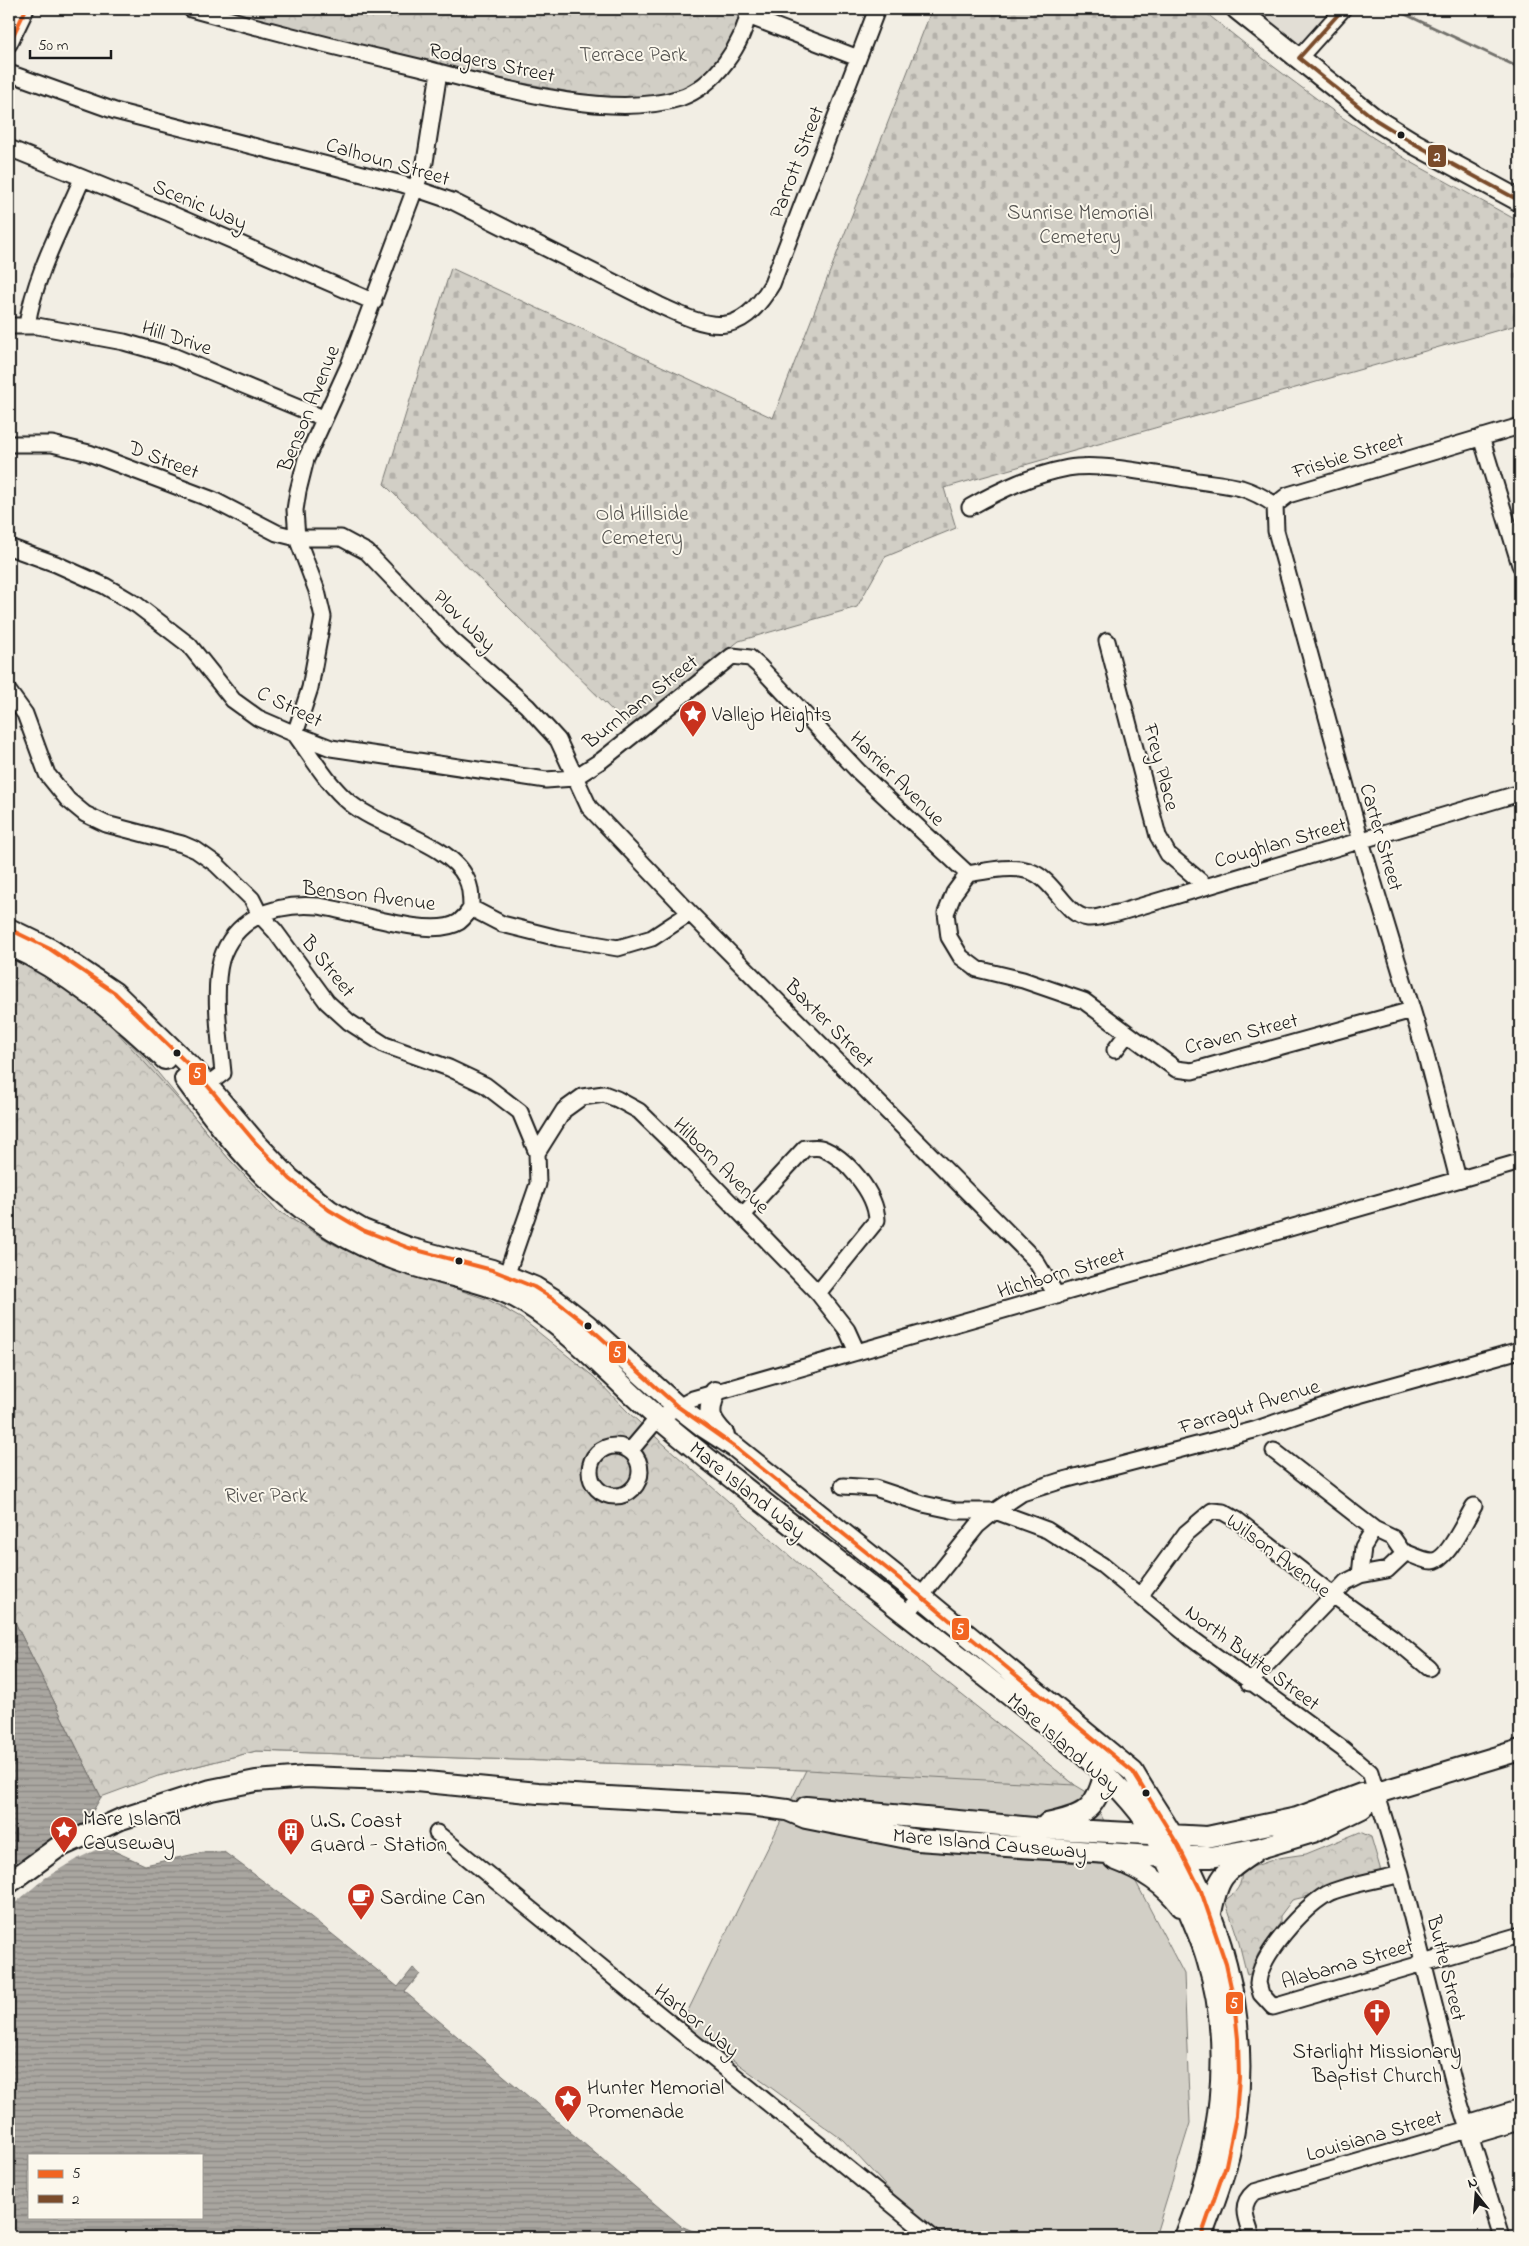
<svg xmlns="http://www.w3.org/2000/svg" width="1529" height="2246" viewBox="0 0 1529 2246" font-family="'Indie Flower',sans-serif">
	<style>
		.built { fill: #e2ded5 }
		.green { fill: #d2cfc6; stroke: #777671 }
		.cemetery { fill: url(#cemetery-stones); stroke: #777671 }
		.park { fill: url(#park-crowns); stroke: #777671 }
		.water { fill: url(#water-rules); stroke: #716f6b; fill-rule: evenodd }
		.pier { fill: #f2eee4 }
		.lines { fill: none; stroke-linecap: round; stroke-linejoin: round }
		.stream { stroke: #716f6b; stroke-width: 3 }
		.minor-casing { stroke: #1c1c1c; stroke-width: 19 }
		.major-casing { stroke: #1c1c1c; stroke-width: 24 }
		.minor { stroke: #fbf7ec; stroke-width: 15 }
		.major { stroke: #fbf7ec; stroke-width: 20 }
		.bus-1-casing { stroke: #fbf7ec; stroke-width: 8 }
		.bus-2-casing { stroke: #fbf7ec; stroke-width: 8 }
		.bus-1 { stroke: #f26522; stroke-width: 4 }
		.bus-2 { stroke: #7a4b2a; stroke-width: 4 }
		.bus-dot { fill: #1c1c1c; stroke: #fbf7ec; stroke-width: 2 }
		.labels { text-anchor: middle; stroke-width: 4; stroke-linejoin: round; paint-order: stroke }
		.park-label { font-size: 21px; fill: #53524f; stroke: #fbf7ec }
		.street-label { font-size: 21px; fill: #1c1c1c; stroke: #fbf7ec }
		.poi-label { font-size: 21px; fill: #1c1c1c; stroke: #fbf7ec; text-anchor: start }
		.line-badge { stroke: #fbf7ec; stroke-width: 2 }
		.badge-label { font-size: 14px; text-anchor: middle; font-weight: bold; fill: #fff }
	</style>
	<defs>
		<pattern id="cemetery-stones" width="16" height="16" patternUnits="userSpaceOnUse" patternTransform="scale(1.25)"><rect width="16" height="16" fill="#d2cfc6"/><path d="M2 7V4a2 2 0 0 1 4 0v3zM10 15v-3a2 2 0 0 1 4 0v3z" fill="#b4b1aa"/></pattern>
		<pattern id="park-crowns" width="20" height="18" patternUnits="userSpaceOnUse" patternTransform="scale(1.25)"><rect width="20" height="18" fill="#d2cfc6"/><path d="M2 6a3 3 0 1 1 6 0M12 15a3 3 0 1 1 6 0" fill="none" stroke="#b4b1aa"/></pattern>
		<pattern id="water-rules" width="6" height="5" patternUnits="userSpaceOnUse" patternTransform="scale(1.25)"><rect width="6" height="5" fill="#a9a6a0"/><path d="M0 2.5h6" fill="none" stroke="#898682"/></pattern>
	</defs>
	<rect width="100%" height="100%" fill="#f2eee4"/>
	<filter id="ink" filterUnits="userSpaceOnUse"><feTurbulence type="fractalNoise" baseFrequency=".02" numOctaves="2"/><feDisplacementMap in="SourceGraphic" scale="10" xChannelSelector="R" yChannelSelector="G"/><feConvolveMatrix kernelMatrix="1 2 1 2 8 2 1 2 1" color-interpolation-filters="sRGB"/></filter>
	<g filter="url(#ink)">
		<path class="built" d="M 1242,9 L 1337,9 L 1295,52 Z"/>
		<path class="green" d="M 83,1013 L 117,1031 L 149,1062 L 228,1158 L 278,1211 L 335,1245 L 385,1268 L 439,1283 L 502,1306 L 594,1377 L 607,1392 L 619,1425 L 1075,1785 L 1090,1794 L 1184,1974 L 1190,2123 L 1155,2237 L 933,2237 L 843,2140 L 682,2023 L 806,1770 L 256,1751 L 158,1776 Z"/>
		<path class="cemetery" d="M 932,9 L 1201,9 L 1274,67 L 1340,116 L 1409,161 L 1520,222 L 1520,324 L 944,488 L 956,528 L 885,557 L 857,607 L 739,641 L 629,727 L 384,484 L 451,268 L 773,418 Z"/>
		<path class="park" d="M 211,9 L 739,9 C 738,17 738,27 735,35 C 722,66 689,95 655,99 C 613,104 570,91 528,84 C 421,63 317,36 211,9 Z
			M 9,953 L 87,999 L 195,1118 L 228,1158 L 278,1211 L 335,1245 L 385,1268 L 439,1283 L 489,1300 L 522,1319 L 594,1377 L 630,1414 L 810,1574 L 1075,1785 L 807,1770 L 256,1751 L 158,1776 L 101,1797 L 9,1610 Z
			M 1360,1832 L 1371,1837 L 1383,1878 L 1292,1900 L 1280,1916 L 1280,1923 L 1258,1954 L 1250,1974 L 1247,1975 L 1238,1939 L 1225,1900 C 1236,1893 1243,1885 1241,1871 L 1278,1858 L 1306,1854 Z"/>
		<path class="water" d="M 9,1610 L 101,1797 L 86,1823 L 114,1851 L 145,1865 L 204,1852 L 224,1852 L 301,1909 L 398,1987 L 413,1968 L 420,1974 L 405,1992 L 681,2226 L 707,2237 L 9,2237 ZM 29,2155 L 201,2155 L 201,2217 L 29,2217 Z"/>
		<path class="pier" d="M 89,1823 L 110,1843 L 75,1860 L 45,1878 L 9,1908 L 9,1879 Z"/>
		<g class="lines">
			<path class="stream" d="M 1394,9 L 1520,68"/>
			<defs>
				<path id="minor" d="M 191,9 C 266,30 342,49 419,67 C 491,85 608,121 680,98 C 715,86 744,44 749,9
					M 748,16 L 858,58
					M 9,44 L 26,9
					M 1299,58 L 1343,9
					M 9,73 L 115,111 L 402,184 L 452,201 L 659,305 C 710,329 739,340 772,284 L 877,9
					M 9,148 L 169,213 L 374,302
					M 27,325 C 35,274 62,226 82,179
					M 9,326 L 37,326 L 124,342 L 173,356 L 323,418
					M 1481,437 L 1520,565
					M 9,444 L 52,444 L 89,453 L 213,500 L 277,533 L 297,538 L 341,538 L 367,552 L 450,638 L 527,706 L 558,740 L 589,807 L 690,913 L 1035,1260 L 1057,1296
					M 1275,505 L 1276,531 L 1361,841 L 1425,1052 L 1458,1179
					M 1275,505 L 1288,495 L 1520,426
					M 970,507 C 1002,489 1032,475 1068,468 C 1101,462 1159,475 1193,480 C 1208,483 1226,484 1241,488 C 1254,492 1265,498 1275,505
					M 9,547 L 56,564 L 105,586 L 137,605 L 189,645 L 233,700 L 258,718 L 295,734 L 331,748 L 546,780 L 574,778
					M 1107,641 L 1158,836 L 1168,854 L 1206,886
					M 9,692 L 25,714 L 47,774 L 68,800 L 85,814 L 106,824 L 182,844 L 196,850 L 216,864 L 252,899 L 260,915 L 275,931 L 327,1002 L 349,1022 L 385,1045 L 449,1068 L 485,1085 L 520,1112 L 537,1153 L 538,1184 L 503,1285
					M 295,734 L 310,688 L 323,617 L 317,591 L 297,538 L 295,510 L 298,491 L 306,459 L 349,365 L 425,162 L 439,72
					M 574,778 L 602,760 L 732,656 L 750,658 L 759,666 L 859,772 L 968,874
					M 471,908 L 502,924 L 558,938 L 618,948 L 652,938 L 690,913
					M 1412,1010 L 1192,1071 L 1176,1069 L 1084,1001 L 1023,980 L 977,969 L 961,957 L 949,937 L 946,913 L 954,893 L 968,874 C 986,871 1012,865 1029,871 C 1055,879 1064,915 1088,918 C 1097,919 1109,914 1118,913 L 1520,793
					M 1115,1050 L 1127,1034
					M 199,1091 L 223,1073 C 220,1042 213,990 221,960 C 227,941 238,927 256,917 C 275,907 296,904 318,906 C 351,910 431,940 459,922 C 464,918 468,913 471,908 C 471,898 471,887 466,878 C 450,843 380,828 350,803 C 328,785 312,757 295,734
					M 537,1153 L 564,1110 L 582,1097 L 604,1094 L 617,1099 L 639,1111 L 683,1154 L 818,1293 L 847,1330 L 857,1352
					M 743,1215 L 805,1148 C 810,1148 816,1147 821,1148 C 846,1157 876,1193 877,1220 L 818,1293
					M590 1471a25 25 0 1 1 50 0a25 25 0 1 1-50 0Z
					M 630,1451 L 658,1418 L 693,1399 L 1520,1162
					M 1274,1451 L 1374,1529 L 1393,1538 L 1402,1551
					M 843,1486 L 875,1488 L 923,1504 L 956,1511 L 995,1511 L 1047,1530 L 1102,1565 L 1191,1638 L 1343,1749 L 1370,1772 L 1401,1874 L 1455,2088 L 1502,2237
					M 1402,1551 C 1411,1554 1423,1561 1432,1561 C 1448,1561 1465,1520 1474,1506
					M 1360,1575 L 1363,1547 L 1374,1529
					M 1140,1596 L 1186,1533 L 1212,1511 L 1223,1512 L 1237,1520 L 1334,1596 L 1392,1637 L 1429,1668
					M 906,1615 L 977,1526 L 995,1511 L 1022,1493 L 1060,1481 L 1254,1430 L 1344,1399 L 1520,1350
					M 1249,1683 L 1346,1582 L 1360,1575 L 1387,1570 L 1403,1555 L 1402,1551
					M 437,1833 L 932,2237
					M 1401,1874 C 1383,1879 1341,1886 1327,1894 C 1303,1908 1260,1955 1258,1983 L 1261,1994 L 1273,2007 L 1520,1935
					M 1468,2130 L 1474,2122 L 1520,2108
					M 1252,2237 C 1247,2221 1238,2205 1254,2192 L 1468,2130 L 1479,2134 L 1520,2122"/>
				<path id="major" d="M 1237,9 L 1376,120 L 1415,144 L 1520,201
					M 9,929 L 50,949 L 115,993 L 196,1072 L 255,1142 L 290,1179 L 329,1210 L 363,1230 L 409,1248 L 492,1270 L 534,1287 L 555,1300 L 587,1325 L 677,1406 L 704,1427 L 735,1447 L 906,1584 L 1133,1772 C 1149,1800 1169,1827 1184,1856 C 1232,1947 1254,2053 1229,2154 C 1222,2183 1211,2210 1201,2237
					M 9,945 C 67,971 119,1015 165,1059
					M 185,1079 C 245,1162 298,1224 397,1260 C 440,1276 484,1278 524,1302 C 574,1333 613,1379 657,1417 C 695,1450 735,1480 774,1511 C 845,1566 915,1621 985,1676 C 1035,1716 1089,1753 1131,1802 C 1155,1829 1169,1863 1183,1897 C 1191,1917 1201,1938 1207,1959 C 1235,2049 1220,2151 1185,2237
					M 715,1392 C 707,1414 709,1419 724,1435
					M 806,1807 L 1033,1828 L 1207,1837 L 1297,1818 L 1361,1794 L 1377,1793 L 1520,1750
					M 1047,1824 C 1082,1816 1095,1812 1104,1776
					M 1114,1859 C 1141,1869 1164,1883 1181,1906
					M 9,1883 L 57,1848 L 121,1819 L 211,1790 L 256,1781 L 306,1777 L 416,1781 L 538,1793 L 750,1805 L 787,1810 L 806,1818 L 917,1840 L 1166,1857 L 1211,1857 L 1260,1848 L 1313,1832 L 1362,1808 L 1377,1793
					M 1211,1913 C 1218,1876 1223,1873 1254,1852"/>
			</defs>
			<use href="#minor" class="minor-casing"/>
			<use href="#major" class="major-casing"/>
			<use href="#minor" class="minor"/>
			<use href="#major" class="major"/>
			<defs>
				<path id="bus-1" d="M 9,44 L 26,9
					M 9,929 L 50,949 L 115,993 L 196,1072 L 255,1142 L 290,1179 L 329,1210 L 363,1230 L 409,1248 L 492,1270 L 534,1287 L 555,1300 L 587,1325 L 677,1406 L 735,1447 L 906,1584 L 1133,1772 L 1178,1845 L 1201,1891 L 1226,1964 L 1234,2001 L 1238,2039 L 1239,2078 L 1236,2116 L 1226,2165 L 1201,2237"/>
				<path id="bus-2" d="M 1299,58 L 1376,120 L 1415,144 L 1520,201
					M 1299,58 L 1343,9"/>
			</defs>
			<use href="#bus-1" class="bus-1-casing"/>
			<use href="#bus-2" class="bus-2-casing"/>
			<use href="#bus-1" class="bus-1"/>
			<use href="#bus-2" class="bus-2"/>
		</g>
	</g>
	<defs>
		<symbol id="sight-pin" viewBox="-11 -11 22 30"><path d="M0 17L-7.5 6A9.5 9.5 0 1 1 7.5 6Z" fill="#c8321e" stroke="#fbf7ec"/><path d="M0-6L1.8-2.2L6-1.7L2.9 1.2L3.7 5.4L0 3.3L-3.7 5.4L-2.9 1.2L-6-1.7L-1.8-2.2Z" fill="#fff"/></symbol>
		<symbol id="building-pin" viewBox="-11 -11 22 30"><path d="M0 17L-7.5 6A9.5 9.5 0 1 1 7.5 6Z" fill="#c8321e" stroke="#fbf7ec"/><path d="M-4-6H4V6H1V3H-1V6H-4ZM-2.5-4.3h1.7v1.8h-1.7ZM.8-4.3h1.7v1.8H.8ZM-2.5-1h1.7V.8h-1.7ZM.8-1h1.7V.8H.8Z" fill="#fff"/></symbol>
		<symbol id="cafe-pin" viewBox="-11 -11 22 30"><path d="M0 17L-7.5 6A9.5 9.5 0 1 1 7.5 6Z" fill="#c8321e" stroke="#fbf7ec"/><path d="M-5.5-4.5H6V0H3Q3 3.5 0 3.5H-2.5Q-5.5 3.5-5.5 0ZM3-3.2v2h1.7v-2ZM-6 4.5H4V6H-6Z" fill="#fff"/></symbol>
		<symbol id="church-pin" viewBox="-11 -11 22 30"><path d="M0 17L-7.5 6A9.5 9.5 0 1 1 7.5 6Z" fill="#c8321e" stroke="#fbf7ec"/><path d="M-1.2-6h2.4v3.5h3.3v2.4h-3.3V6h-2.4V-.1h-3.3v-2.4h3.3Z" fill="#fff"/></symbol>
	</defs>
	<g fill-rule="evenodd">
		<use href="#sight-pin" x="677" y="698" width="32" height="43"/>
		<use href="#sight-pin" x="48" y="1814" width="32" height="43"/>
		<use href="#building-pin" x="275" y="1816" width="32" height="43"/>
		<use href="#cafe-pin" x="345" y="1881" width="32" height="43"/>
		<use href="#church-pin" x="1361" y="1997" width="32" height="43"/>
		<use href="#sight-pin" x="552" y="2083" width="32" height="43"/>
	</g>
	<g class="bus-dot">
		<circle cx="1401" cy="135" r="4.5"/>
		<circle cx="177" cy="1053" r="4.5"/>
		<circle cx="459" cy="1261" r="4.5"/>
		<circle cx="588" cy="1326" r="4.5"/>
		<circle cx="1146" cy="1793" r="4.5"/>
	</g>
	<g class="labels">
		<g class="park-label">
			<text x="633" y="61">Terrace Park</text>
			<text x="1080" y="219">Sunrise Memorial<tspan x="1080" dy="24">Cemetery</tspan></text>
			<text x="642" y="520">Old Hillside<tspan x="642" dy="24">Cemetery</tspan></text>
			<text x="266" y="1502">River Park</text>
		</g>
		<g class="street-label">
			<text transform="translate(492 62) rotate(12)" y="7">Rodgers Street</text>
			<text transform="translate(388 161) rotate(16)" y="7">Calhoun Street</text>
			<text transform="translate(796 162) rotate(-69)" y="7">Parrott Street</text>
			<text transform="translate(200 204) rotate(23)" y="7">Scenic Way</text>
			<text transform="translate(177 337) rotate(18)" y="7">Hill Drive</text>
			<text transform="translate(308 408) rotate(-68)" y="7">Benson Avenue</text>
			<text transform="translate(1348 455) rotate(-17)" y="7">Frisbie Street</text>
			<text transform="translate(164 459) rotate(21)" y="7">D Street</text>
			<text transform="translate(465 620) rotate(44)" y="7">Plov Way</text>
			<text transform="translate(640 701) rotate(-38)" y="7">Burnham Street</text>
			<text transform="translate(290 706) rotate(26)" y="7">C Street</text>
			<text transform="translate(1162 767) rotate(75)" y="7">Frey Place</text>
			<text transform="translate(898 778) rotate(45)" y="7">Harrier Avenue</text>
			<text transform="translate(1382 837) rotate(74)" y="7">Carter Street</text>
			<text transform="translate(1280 842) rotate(-16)" y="7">Coughlan Street</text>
			<text transform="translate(369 895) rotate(7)" y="7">Benson Avenue</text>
			<text transform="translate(329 966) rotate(51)" y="7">B Street</text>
			<text transform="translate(830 1023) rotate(45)" y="7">Baxter Street</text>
			<text transform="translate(1241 1033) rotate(-14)" y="7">Craven Street</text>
			<text transform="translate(722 1165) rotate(45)" y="7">Hilborn Avenue</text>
			<text transform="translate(1061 1272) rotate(-17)" y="7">Hichborn Street</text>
			<text transform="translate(1249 1406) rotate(-17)" y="7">Farragut Avenue</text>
			<text transform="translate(748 1490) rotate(39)" y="7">Mare Island Way</text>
			<text transform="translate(1279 1555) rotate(37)" y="7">Wilson Avenue</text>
			<text transform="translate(1253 1657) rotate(37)" y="7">North Butte Street</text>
			<text transform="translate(1064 1743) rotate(41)" y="7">Mare Island Way</text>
			<text transform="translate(990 1843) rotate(5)" y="7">Mare Island Causeway</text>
			<text transform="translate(1347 1963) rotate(-16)" y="7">Alabama Street</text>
			<text transform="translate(1447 1968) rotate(76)" y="7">Butte Street</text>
			<text transform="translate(697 2020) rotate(39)" y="7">Harbor Way</text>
			<text transform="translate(1374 2135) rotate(-16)" y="7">Louisiana Street</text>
		</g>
		<g class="poi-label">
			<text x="712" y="721">Vallejo Heights</text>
			<text x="83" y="1825">Mare Island<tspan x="83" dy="24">Causeway</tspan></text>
			<text x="310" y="1827">U.S. Coast<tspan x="310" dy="24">Guard - Station</tspan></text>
			<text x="380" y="1904">Sardine Can</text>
			<text x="1377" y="2058" text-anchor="middle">Starlight Missionary<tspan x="1377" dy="24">Baptist Church</tspan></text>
			<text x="587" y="2094">Hunter Memorial<tspan x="587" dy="24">Promenade</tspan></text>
		</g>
	</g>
	<g class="line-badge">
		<rect x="1427" y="144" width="20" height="24" rx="5" fill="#7a4b2a"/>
		<rect x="188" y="1062" width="19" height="24" rx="5" fill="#f26522"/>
		<rect x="608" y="1340" width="19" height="24" rx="5" fill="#f26522"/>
		<rect x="951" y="1617" width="19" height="24" rx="5" fill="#f26522"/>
		<rect x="1225" y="1991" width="19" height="24" rx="5" fill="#f26522"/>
	</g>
	<g class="badge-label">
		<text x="1437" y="161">2</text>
		<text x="197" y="1078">5</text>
		<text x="617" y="1357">5</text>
		<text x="960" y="1634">5</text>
		<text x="1234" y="2008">5</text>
	</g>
	<rect width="1529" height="2246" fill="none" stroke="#fbf7ec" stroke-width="30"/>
	<rect x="15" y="15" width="1499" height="2216" fill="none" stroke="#1c1c1c" stroke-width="2" filter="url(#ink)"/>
	<rect x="28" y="2154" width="175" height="65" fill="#fbf7ec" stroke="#a29f99"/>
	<rect x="38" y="2170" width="25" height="8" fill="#f26522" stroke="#a29f99"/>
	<text x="72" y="2178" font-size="15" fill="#1c1c1c">5</text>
	<rect x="38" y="2195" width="25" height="8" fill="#7a4b2a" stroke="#a29f99"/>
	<text x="72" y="2204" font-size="15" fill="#1c1c1c">2</text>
	<g transform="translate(1476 2194) rotate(343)" stroke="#fbf7ec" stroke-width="4" paint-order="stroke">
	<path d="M0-4L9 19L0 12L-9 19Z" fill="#1c1c1c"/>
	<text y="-8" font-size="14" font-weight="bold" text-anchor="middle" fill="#1c1c1c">N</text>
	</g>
	<path d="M30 50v8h81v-8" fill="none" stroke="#1c1c1c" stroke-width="2.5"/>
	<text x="38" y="50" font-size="15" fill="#1c1c1c" stroke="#fbf7ec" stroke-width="4" paint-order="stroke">50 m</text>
</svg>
